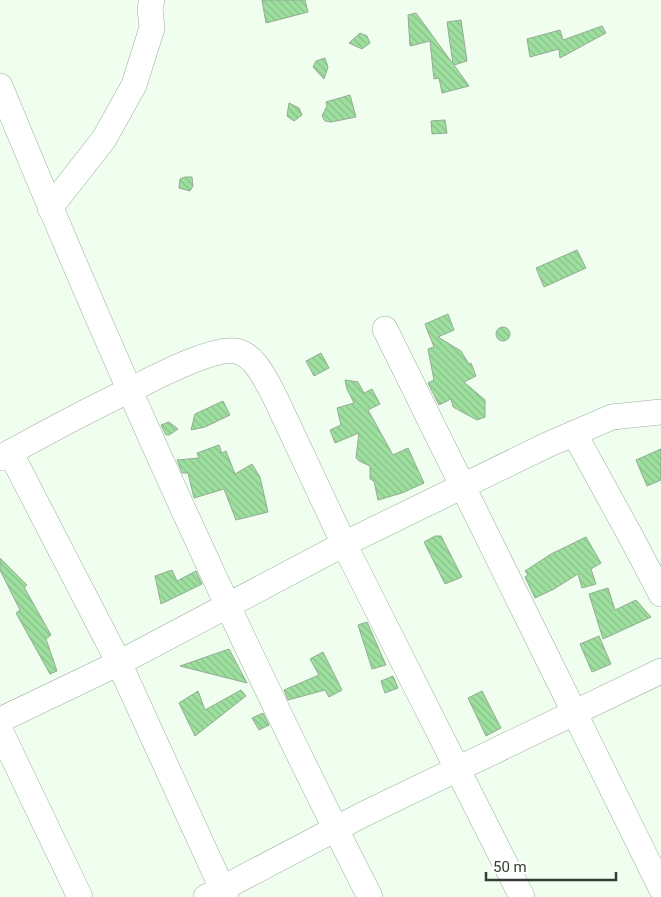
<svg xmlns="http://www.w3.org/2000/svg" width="661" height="897" viewBox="0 0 661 897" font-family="Roboto,sans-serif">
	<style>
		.building { fill: url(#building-back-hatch); stroke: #94ac94 }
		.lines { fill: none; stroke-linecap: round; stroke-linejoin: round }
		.minor-casing { stroke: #9ab19a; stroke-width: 26 }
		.minor { stroke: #fff; stroke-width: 25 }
	</style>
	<defs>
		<pattern id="building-back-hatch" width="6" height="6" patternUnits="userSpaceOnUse" patternTransform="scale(1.25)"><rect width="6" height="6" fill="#9ddf9e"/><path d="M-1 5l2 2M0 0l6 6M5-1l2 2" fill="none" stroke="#88c089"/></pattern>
	</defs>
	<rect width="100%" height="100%" fill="#effeef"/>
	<path class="building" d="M 262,0 L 305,0 L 308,12 L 266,23 Z
		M 416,13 L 453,64 L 447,22 L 461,20 L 467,61 L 454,65 L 469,86 L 442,93 L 439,78 L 434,79 L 430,41 L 410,46 L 408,15 Z
		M 602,26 L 606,33 L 560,58 L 559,49 L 530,57 L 527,39 L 560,30 L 563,40 Z
		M 360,33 L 367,36 L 370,43 L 362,49 L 349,43 Z
		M 325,58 L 328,67 L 324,79 L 313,67 L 316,61 Z
		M 350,95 L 356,117 L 331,122 L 325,121 L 322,116 L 327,106 L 326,102 Z
		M 289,103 L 299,108 L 302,115 L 294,121 L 287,116 Z
		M 445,120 L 447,133 L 432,134 L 431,121 Z
		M 185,177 L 192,177 L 193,186 L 190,191 L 179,188 L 180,179 Z
		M 577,250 L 586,268 L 544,287 L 536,268 Z
		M 448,314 L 454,330 L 438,337 L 461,351 L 469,364 L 471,363 L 476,376 L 464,382 L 485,400 L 485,417 L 477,420 L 453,407 L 451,399 L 439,405 L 428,383 L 434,380 L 428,349 L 434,347 L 425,324 Z
		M496 334a7 7 0 1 1 14 0a7 7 0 1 1-14 0Z
		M 321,353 L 329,368 L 314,376 L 306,361 Z
		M 345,380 L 358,382 L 364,393 L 372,389 L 380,404 L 368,410 L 393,455 L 408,448 L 424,483 L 402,493 L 378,500 L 374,481 L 370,479 L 370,466 L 359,461 L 356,458 L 359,433 L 335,443 L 330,430 L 341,425 L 337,408 L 354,403 L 347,389 Z
		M 223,401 L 230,415 L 205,427 L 191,430 L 195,414 Z
		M 169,422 L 178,429 L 169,435 L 166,435 L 161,425 Z
		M 219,445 L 222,453 L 226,451 L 235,474 L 252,464 L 260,477 L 268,512 L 236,520 L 224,489 L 194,498 L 188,473 L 182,473 L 177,460 L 199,458 L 197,453 Z
		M 661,449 L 661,480 L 647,486 L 636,460 Z
		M 435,536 L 441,536 L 462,577 L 445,584 L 424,542 Z
		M 586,537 L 601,563 L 591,569 L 596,584 L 582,588 L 578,574 L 554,589 L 535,598 L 525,577 L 528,575 L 525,571 L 551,554 Z
		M 0,558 L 27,585 L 24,587 L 51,635 L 46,639 L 57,671 L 50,674 L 16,613 L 20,610 L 0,570 Z
		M 172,570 L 177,581 L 196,571 L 202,584 L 161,604 L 155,576 Z
		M 608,588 L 615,610 L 636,600 L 651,617 L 603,639 L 589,594 Z
		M 367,622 L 386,665 L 372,669 L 358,625 Z
		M 599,636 L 611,664 L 592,672 L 580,644 Z
		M 229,649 L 247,683 L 180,666 Z
		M 323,652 L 342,690 L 329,697 L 325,690 L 288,700 L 284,690 L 319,675 L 310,659 Z
		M 393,676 L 398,688 L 385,693 L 381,681 Z
		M 241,690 L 246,696 L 195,736 L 179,703 L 198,691 L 205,710 Z
		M 482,691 L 501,728 L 486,736 L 468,698 Z
		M 263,713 L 269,725 L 259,730 L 252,718 Z"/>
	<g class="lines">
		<defs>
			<path id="minor" d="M 0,86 C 113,361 235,632 370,897
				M 50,208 L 104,139 L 134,85 L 152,28 L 150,9 L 152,0
				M 385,329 L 661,888
				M 574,433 L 630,535 L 661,594
				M 10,452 L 119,663 L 226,897
				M 0,458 C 45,433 90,409 136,387 C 158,376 213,347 236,351 C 255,355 265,379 273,393 L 344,544 L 522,897
				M 0,720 L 119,663 L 344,544 L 547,445 L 612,417 L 661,412
				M 0,730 L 80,897
				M 206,897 L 362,815 L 661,671"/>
		</defs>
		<use href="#minor" class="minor-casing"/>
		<use href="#minor" class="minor"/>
	</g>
	<path d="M486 872v8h130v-8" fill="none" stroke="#333d33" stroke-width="2.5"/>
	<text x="493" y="872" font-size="15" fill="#333d33" stroke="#ffffff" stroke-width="4" paint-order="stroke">50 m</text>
</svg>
